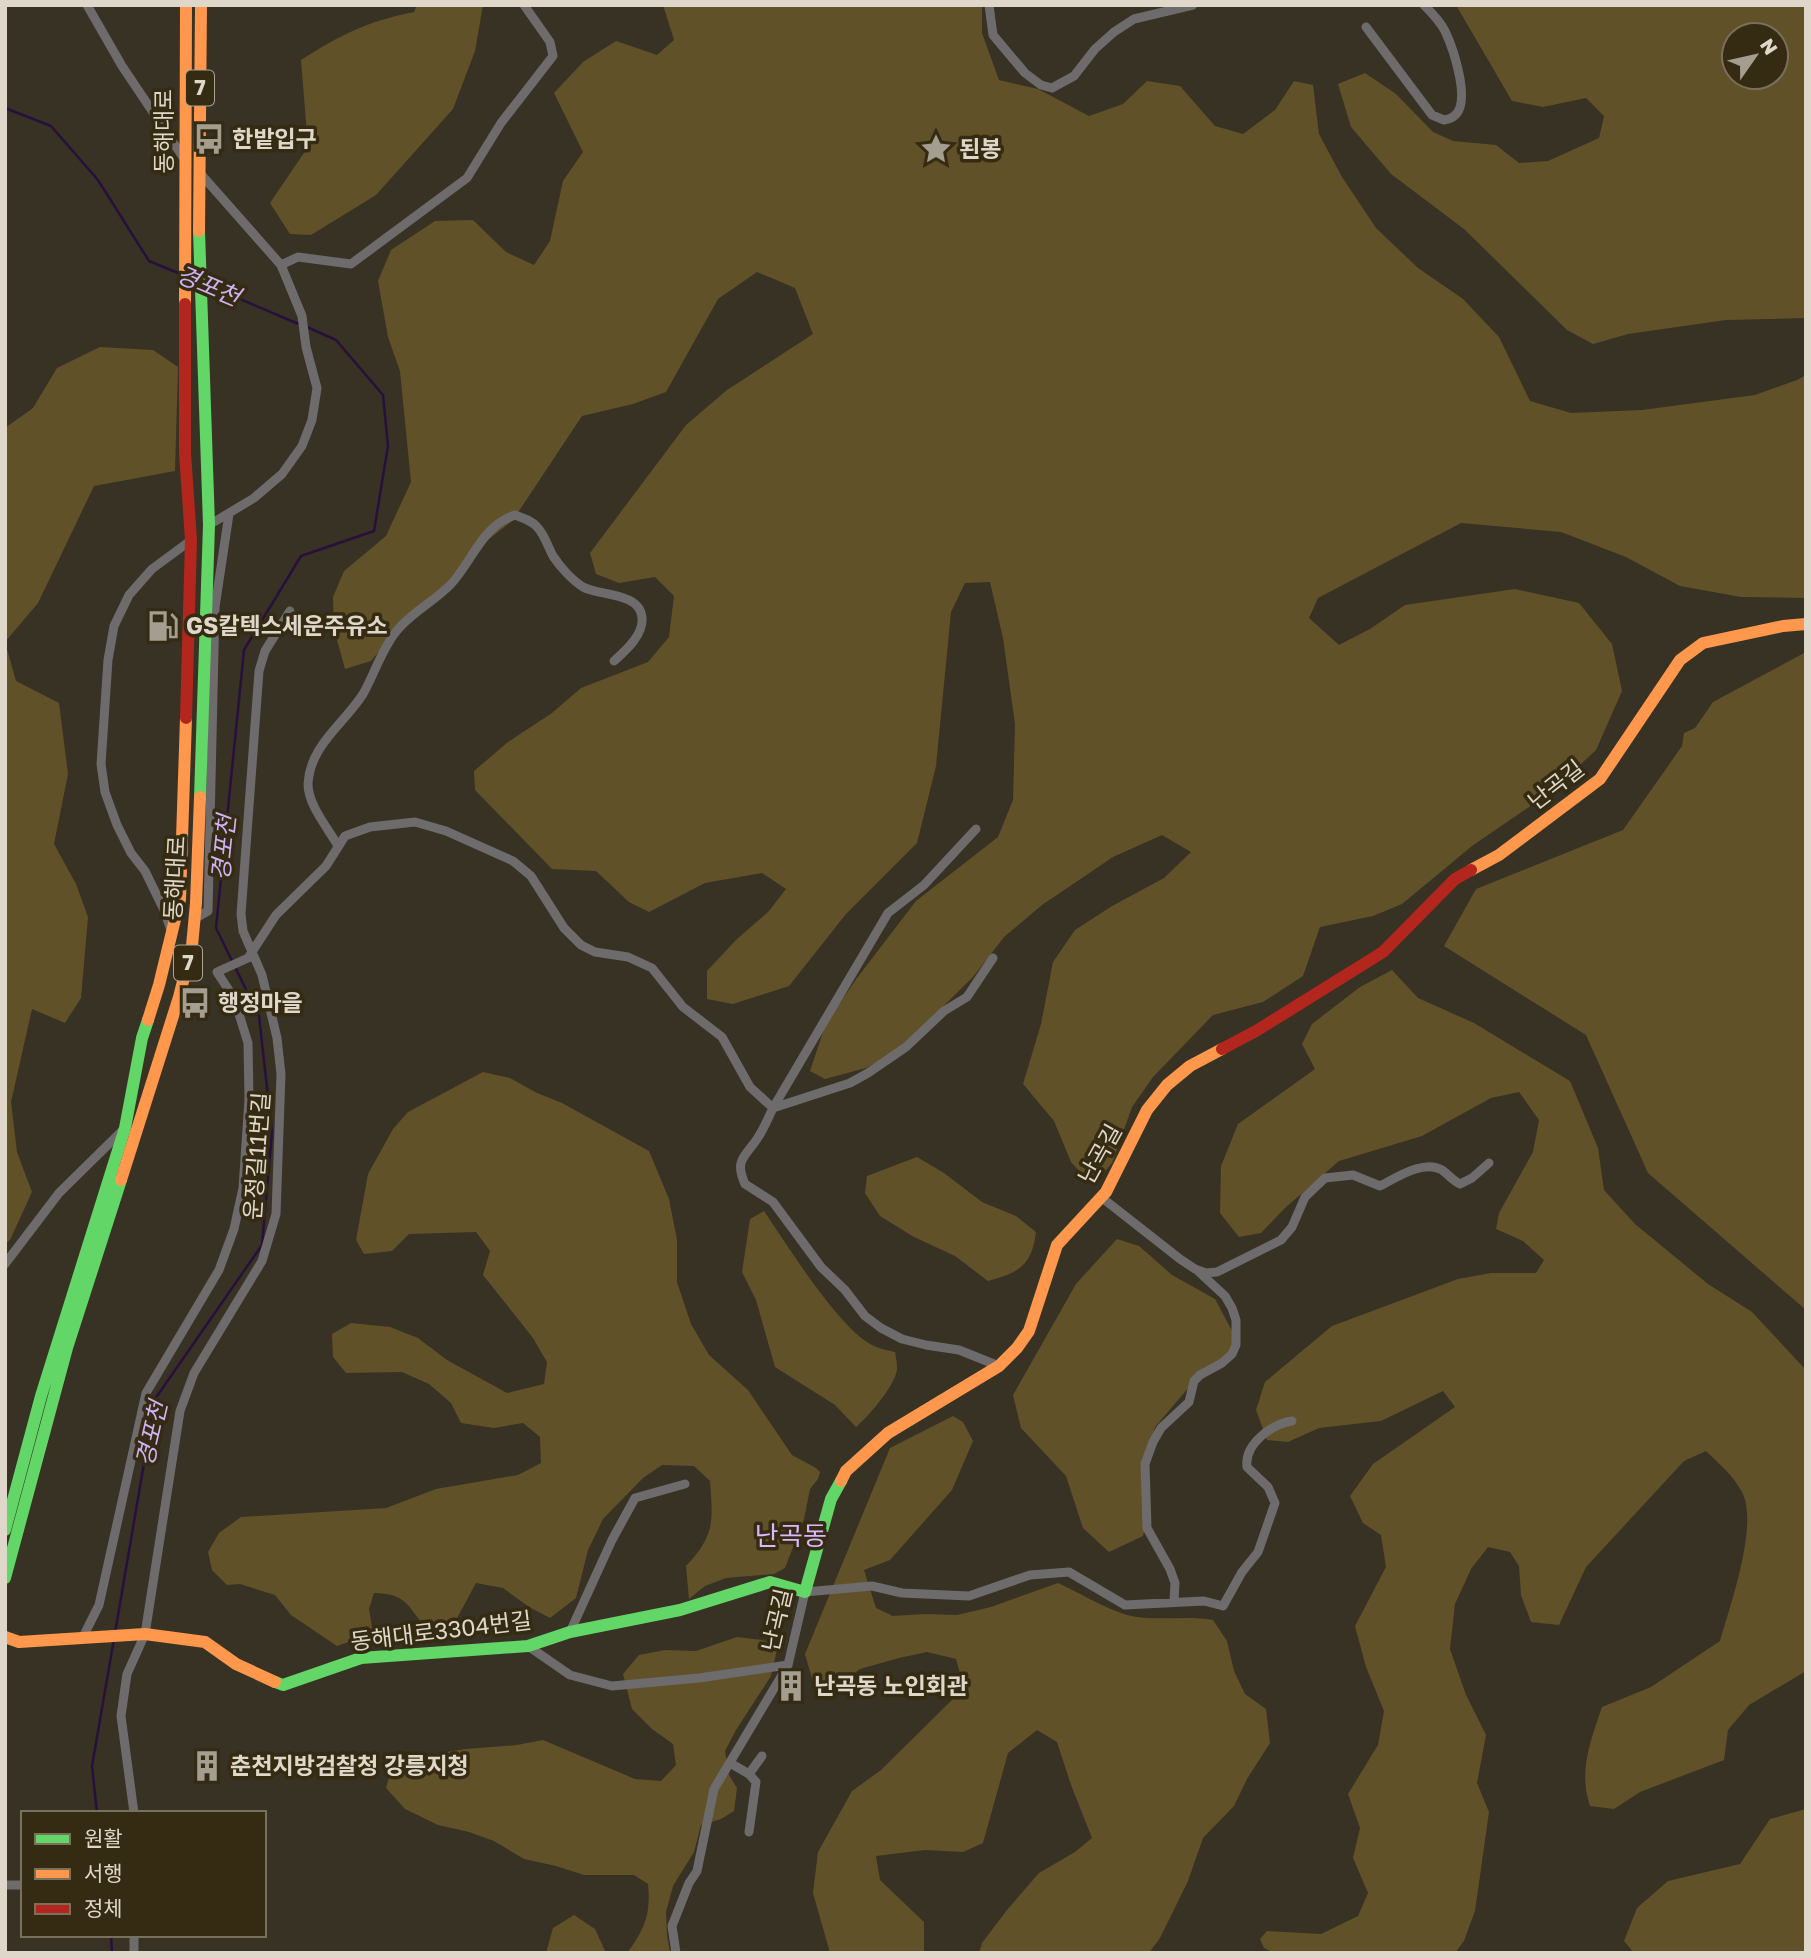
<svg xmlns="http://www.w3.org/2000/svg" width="1811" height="1958" viewBox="0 0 1811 1958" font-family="'Golos Text','Noto Sans KR',sans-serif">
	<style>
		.green { fill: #615128; fill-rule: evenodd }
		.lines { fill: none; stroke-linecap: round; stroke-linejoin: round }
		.stream { stroke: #28103d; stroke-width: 2.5 }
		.street { stroke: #6d6b6c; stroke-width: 9 }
		.fast { stroke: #63d668; stroke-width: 12 }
		.slow { stroke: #ff974d; stroke-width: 12 }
		.jam { stroke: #b3261e; stroke-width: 12 }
		.labels { text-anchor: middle; stroke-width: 7; stroke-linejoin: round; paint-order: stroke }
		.shield { fill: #352b12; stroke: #aca493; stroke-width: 2 }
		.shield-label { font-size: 21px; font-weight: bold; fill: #dfd8ca }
		.street-label { font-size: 23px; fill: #dfd8ca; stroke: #352b12 }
		.poi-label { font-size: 23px; font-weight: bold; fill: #dfd8ca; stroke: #352b12; text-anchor: start }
		.water-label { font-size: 24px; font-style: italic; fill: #cfb2f4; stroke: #352b12 }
		.quarter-label { font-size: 26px; fill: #d8b9fe; stroke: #352b12 }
	</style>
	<rect width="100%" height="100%" fill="#373224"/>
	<path class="green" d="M 417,5 L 483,5 L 475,51 L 453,109 L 376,195 L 311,235 L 290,234 L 270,203 L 308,147 L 301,60 C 340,35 368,21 414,12 Z
		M 663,5 L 982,5 L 982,33 L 999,80 L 1038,89 L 1089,116 L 1123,104 L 1147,81 L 1180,86 L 1215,126 L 1243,134 L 1275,110 L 1294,81 L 1313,85 L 1319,134 L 1342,177 L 1376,228 L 1418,268 L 1463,299 L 1499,337 L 1530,401 L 1571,413 L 1642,410 L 1755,395 L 1797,380 L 1806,375 L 1806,598 L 1741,597 L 1680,586 L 1626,557 L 1561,532 L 1461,523 L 1318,598 L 1309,618 L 1339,645 L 1370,629 L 1405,605 L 1515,589 L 1579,603 L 1612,644 L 1622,691 L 1596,750 L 1551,792 L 1472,846 L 1402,904 L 1373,916 L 1320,927 L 1303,976 L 1263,1002 L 1213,1015 L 1153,1077 L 1132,1107 L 1112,1163 L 1093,1186 L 1071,1162 L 1054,1121 L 1023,1084 L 1041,1024 L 1053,962 L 1075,930 L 1112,906 L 1164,878 L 1191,852 L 1162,835 L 1113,857 L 1042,905 L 1004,937 L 973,977 L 900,1049 L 866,1068 L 825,1079 L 810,1071 L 826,1023 L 857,978 L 916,901 L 998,837 L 1013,800 L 1015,724 L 1003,638 L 990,582 L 965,583 L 951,612 L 936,766 L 917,843 L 846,914 L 789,986 L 733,1004 L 707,999 L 707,971 L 736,940 L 769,911 L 786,889 L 762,873 L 705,883 L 649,912 L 629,902 L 596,871 L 552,869 L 475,790 L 474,771 L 508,742 L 552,713 L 581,688 L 648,662 L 669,637 L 674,596 L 655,577 L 619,583 L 596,574 L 590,553 L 686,425 L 727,390 L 813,334 L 795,288 L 757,272 L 718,299 L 666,392 L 633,404 L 582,416 L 513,520 L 469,555 L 436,595 L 401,625 L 371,661 L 345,669 L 334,629 L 333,597 L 344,571 L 386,536 L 411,482 L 400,371 L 388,337 L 378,281 L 391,250 L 435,221 L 473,220 L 506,252 L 534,265 L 550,241 L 563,181 L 583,152 L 554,93 L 583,62 L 616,41 L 657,55 L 674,40 Z
		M 1456,5 L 1806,5 L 1806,318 L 1726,320 L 1628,334 L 1593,344 L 1567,330 L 1464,229 L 1391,174 L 1351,127 L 1338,84 L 1365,73 L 1396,94 L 1433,132 L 1453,141 L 1496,145 L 1519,163 L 1548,161 L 1599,138 L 1604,116 L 1586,98 L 1543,107 L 1512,101 ZM 1734,35 L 1776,35 L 1776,77 L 1734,77 Z
		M 100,347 L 153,350 L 178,367 L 175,471 L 94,486 L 38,603 L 5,642 L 16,681 L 59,703 L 68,774 L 54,844 L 76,884 L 88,917 L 81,998 L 65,1023 L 32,1009 L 11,1102 L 17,1152 L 32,1192 L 10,1240 L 5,1244 L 5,428 L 33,408 L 57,368 Z
		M 1806,652 L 1806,1310 L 1648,1173 L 1586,1035 L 1444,946 L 1476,889 L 1623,830 L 1682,746 L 1684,733 L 1695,728 L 1713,702 Z
		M 1392,970 L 1418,998 L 1474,1023 L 1570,1081 L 1598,1148 L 1604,1190 L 1635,1224 L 1708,1284 L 1752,1312 L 1806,1370 L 1806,1671 L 1749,1705 L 1728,1730 L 1724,1760 L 1640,1792 L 1614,1809 L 1590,1806 C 1578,1771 1591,1740 1602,1707 L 1651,1687 L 1720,1641 C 1730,1606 1759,1524 1742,1492 C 1733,1475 1719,1464 1706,1451 L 1684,1461 L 1586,1567 L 1559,1625 L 1531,1622 L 1521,1595 L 1519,1566 L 1510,1552 L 1488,1547 L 1471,1569 L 1455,1604 L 1450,1649 L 1466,1695 L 1486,1735 L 1477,1783 L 1489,1812 L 1475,1911 L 1464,1941 L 1455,1953 L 1274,1953 L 1264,1948 L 1260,1939 L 1267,1931 L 1321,1934 L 1358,1916 L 1368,1893 L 1353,1858 L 1360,1828 L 1348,1794 L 1378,1745 L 1384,1711 L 1366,1667 L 1355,1626 L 1386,1567 L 1381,1535 L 1363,1523 L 1350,1496 L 1373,1464 L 1455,1407 L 1443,1391 L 1381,1421 L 1319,1428 L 1288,1442 L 1267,1440 L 1256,1410 L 1265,1382 L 1332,1326 L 1458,1279 L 1491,1273 L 1536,1273 L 1544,1260 L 1523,1241 L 1496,1229 L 1499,1213 L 1533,1152 L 1539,1120 L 1519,1092 L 1491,1098 L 1422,1136 L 1339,1161 L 1285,1208 L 1261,1233 L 1239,1237 L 1220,1213 L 1221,1166 L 1238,1124 L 1315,1069 L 1302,1044 L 1312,1024 L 1360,987 Z
		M 483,1072 L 510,1078 L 537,1093 L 562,1103 L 649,1151 L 669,1199 L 677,1240 L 677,1282 L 691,1324 L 709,1355 L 748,1390 L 792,1455 L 816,1468 L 820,1472 L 818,1479 L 810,1489 L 804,1519 L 785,1568 L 774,1574 L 726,1578 L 705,1586 L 689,1599 L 686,1566 C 715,1535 713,1522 710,1481 L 694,1466 L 662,1465 L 643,1478 L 603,1519 L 588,1550 L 576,1598 L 550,1618 L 529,1607 L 503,1588 L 476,1583 L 456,1620 L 422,1623 C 405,1601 403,1594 374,1593 L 369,1609 L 373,1633 L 337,1646 L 291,1615 L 275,1595 L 240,1584 L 227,1585 L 212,1570 L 208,1552 L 219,1533 L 241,1517 L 386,1508 L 436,1489 L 518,1475 L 541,1463 L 540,1437 L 523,1423 L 494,1428 L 461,1423 L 451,1403 L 429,1384 L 402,1372 L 346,1373 L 333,1357 L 332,1334 L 351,1323 L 390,1327 L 418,1338 L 447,1360 L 507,1393 L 544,1384 L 547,1362 L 533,1338 L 483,1275 L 490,1251 L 476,1232 L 409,1234 L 392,1251 L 364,1254 L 356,1240 L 368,1174 L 393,1129 L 408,1112 Z
		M 917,1157 L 944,1173 L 982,1202 L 1016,1216 L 1036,1232 C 1032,1266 1018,1273 988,1281 L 955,1256 L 914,1237 L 880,1216 L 865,1193 L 867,1176 Z
		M 764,1211 C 786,1243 840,1331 874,1346 C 880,1349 888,1350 895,1352 C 896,1357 897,1363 897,1369 C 895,1386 869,1416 856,1427 L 835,1405 L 775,1367 L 756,1300 L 742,1272 L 750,1219 Z
		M 1117,1239 L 1139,1246 L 1172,1275 L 1215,1299 L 1238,1342 L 1221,1361 L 1190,1386 L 1155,1427 L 1143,1478 L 1147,1520 L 1143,1536 L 1109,1552 L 1083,1528 L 1066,1476 L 1021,1428 L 1013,1395 L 1076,1284 Z
		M 953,1416 L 963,1422 L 973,1441 L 952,1490 L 890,1560 L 864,1570 L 876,1608 L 893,1616 L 925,1614 L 957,1615 L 991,1607 L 1058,1583 C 1080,1593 1104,1608 1127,1615 C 1155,1622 1185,1615 1213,1620 L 1227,1641 L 1234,1671 L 1245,1694 L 1266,1709 L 1270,1743 L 1247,1779 L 1234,1806 L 1203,1838 L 1188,1881 L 1160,1938 L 1149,1953 L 979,1953 L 982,1943 L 1007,1910 L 1039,1873 L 1075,1852 L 1092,1838 L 1071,1785 L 1057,1742 L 1037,1730 L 1008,1753 L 983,1843 L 963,1852 L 925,1850 L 876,1856 L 880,1880 L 924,1922 L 924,1953 L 830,1953 L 813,1893 L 818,1852 L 852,1791 L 881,1770 L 964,1688 L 956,1659 L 927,1652 L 899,1658 L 860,1669 L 830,1691 L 815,1689 L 805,1654 L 890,1448 Z
		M 737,1637 L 762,1640 L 778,1645 L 771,1676 L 736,1730 L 725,1751 L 729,1775 L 737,1788 L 734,1811 L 721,1819 L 701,1825 L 694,1852 L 673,1886 L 666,1912 L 667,1935 L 670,1953 L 627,1953 C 645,1929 651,1914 648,1884 L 634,1875 L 584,1875 L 556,1866 L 524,1859 L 494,1841 L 469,1832 L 438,1825 L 405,1809 L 386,1788 L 392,1767 L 407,1758 L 466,1749 L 517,1745 L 543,1740 L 635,1779 L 661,1781 L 676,1765 L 673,1744 L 652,1729 L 632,1709 L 623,1674 L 639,1655 L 665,1650 L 696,1651 Z
		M 1806,1809 L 1806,1953 L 1634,1953 L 1624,1941 L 1637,1908 L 1668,1881 L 1740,1864 L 1770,1819 Z
		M 574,1915 L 595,1929 L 606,1953 L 546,1953 L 553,1928 Z"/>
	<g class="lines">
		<path class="stream" d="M 5,108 L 51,126 L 98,180 L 149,261 L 178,273
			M 207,285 L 301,325
			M 115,1633 L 155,1399 L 262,1245 L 272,1132 L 259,1016 L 216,928 L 244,650 L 301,556 L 374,531 L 388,446 L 383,395 L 336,340 L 307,327
			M 97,1813 L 92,1766 L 114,1639
			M 111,1935 L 112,1953"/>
		<path class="street" d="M 87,5 L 122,66 L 183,157
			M 989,5 L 993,35 L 1025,73 L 1041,85 L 1052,88 L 1074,76 L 1095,49 L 1114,32 L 1134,19 L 1193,5
			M 1366,27 L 1432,115 L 1444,120 C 1447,119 1451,119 1454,116 C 1472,103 1453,48 1445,31 C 1440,21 1432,13 1424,5
			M 199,172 L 281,265 L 302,316 L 306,347 L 317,388 L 312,420 L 302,446 L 282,474 L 254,498 L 209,525
			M 281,265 L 298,257 L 351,264 L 467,178 L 501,123 L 553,56 L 550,42 L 524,5
			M 976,829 L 924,885 L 888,913 L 773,1108 C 768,1118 764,1129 757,1139 C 745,1157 734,1160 745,1184 L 773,1202 L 821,1267 L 845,1290 L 865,1316 L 881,1328 L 902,1339 L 926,1345 L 959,1350 L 999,1366
			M 338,846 C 328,828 308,805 308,784 C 310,745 344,724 363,694 C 374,675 381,651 395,633 C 410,613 434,602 451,584 C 473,560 482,526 515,515 C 523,518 533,521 538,528 C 545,536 548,547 553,556 C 560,567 572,580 583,587 C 599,596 639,592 642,617 C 644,635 625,651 614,661
			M 194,919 L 208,911 L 215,607 L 229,514
			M 171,930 L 164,910 L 145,871 L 131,853 L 117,825 L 105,792 L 101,764 L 108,660 L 114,626 L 129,595 L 152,569 L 190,541
			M 773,1108 L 850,1083 L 868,1073 L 906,1047 L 944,1011 L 967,997 L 993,958
			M 1101,1197 L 1180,1259 L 1195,1269 L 1206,1273 L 1217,1272 L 1281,1240 L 1292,1227 L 1305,1197 L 1325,1178 L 1353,1175 L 1380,1186 C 1396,1178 1424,1159 1442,1170 C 1449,1175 1452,1180 1460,1184 L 1472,1178 L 1489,1163
			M 5,1264 L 59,1193 L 122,1131
			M 1174,1601 L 1175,1583 L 1170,1569 L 1147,1528 L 1145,1464 L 1153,1442 L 1161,1428 L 1189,1402 L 1194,1381 L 1200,1375 L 1222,1363 L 1232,1354 L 1236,1345 L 1236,1320 L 1232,1308 L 1225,1296 L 1199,1272
			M 570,1632 L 612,1540 L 635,1498 L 685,1484
			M 83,1637 L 99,1605 L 146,1393 L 219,1270 L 234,1229 L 243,1188 L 249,1099 L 248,1043 L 234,998 L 217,972 L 248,958 L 276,915 L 326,866 L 345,836 L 370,827 L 415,822 L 446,831 L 513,861 L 531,876 L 564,928 L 581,945 L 595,952 L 628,957 L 652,968 L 683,1007 L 722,1037 L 750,1087 L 773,1108
			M 528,1646 L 570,1675 L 612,1686 L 699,1678 L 788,1665
			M 730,1763 L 749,1774 L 756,1782 L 749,1832
			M 749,1774 L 762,1756
			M 134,1813 L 121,1716 L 127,1674 L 145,1634 L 180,1411 L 194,1373 L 262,1261 L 276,1214 L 281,1074 L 277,1038 L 262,975 L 243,931 L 241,914 L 259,671 L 265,651 L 290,611
			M 5,1885 L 23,1885
			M 134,1953 L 134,1935
			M 676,1953 L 672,1926 L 689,1883 L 697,1871 L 714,1789 L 788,1665 L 805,1592 L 872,1586 L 902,1593 L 969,1596 L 1030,1575 L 1069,1572 L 1125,1605 L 1204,1601 L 1223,1606 L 1242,1572 L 1258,1552 L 1275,1503 L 1268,1487 L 1247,1467 C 1244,1444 1272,1424 1292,1421"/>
		<path class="fast" d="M 199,231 L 209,525 L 200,797
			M 5,1530 L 41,1396 L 125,1128 L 142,1038 L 148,1020
			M 5,1578 L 67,1348 L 121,1180
			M 275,1682 L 283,1685 L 361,1658 L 528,1646 L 570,1632 L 680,1610 L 770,1582 L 805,1592 L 831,1499 L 841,1481"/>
		<path class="slow" d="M 199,231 L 201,5
			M 185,304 L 186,5
			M 1471,870 L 1499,855 L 1600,779 L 1680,660 L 1703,643 L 1783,626 L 1806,624
			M 148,1020 L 159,985 L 180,899 L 186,718
			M 121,1180 L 179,997 L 192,946 L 196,903 L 200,797
			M 841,1481 L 846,1471 L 888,1433 L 999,1366 L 1017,1348 L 1029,1331 L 1057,1245 L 1106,1192 L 1147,1110 L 1167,1085 L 1190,1066 L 1222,1049
			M 5,1637 L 19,1642 L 145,1634 L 205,1642 L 236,1664 L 275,1682"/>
		<path class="jam" d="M 185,304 L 185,453 L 191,540 L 186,718
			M 1222,1049 L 1256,1031 L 1383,952 L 1455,879 L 1471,870"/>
	</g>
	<defs>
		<symbol id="bus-bare" viewBox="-9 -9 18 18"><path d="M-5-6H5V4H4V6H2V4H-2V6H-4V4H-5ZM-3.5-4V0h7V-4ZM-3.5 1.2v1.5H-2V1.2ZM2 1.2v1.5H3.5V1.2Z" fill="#a49e90" stroke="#352b12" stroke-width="2.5" paint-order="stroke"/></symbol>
		<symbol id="sight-bare" viewBox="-9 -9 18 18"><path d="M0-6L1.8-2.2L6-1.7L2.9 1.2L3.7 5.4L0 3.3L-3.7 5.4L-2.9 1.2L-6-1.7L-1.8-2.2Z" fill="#a49e90" stroke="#352b12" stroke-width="2.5" paint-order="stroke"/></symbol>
		<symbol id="fuel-bare" viewBox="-9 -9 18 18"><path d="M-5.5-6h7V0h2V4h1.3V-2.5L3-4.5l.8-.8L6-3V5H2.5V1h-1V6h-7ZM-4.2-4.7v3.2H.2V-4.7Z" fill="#a49e90" stroke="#352b12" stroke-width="2.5" paint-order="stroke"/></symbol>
		<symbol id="building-bare" viewBox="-9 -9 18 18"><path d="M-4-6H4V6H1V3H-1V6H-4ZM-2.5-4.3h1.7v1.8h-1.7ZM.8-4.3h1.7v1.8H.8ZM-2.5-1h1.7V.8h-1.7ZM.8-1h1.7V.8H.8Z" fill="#a49e90" stroke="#352b12" stroke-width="2.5" paint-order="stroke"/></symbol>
	</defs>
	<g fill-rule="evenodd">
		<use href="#bus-bare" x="187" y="117" width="44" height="44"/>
		<use href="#sight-bare" x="914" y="127" width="44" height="44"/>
		<use href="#fuel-bare" x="141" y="604" width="44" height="44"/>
		<use href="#bus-bare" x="173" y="981" width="44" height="44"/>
		<use href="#building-bare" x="769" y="1664" width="44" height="44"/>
		<use href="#building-bare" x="185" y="1744" width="44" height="44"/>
	</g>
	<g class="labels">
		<g class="shield">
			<rect x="186" y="70.5" width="28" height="35" rx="5"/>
			<rect x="174" y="945.5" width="28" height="35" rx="5"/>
		</g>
		<g class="shield-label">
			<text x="200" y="95">7</text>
			<text x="188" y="970">7</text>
		</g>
		<g class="street-label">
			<text transform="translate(164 131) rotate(-90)" y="8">동해대로</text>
			<text transform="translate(1556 785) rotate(-38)" y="8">난곡길</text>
			<text transform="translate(175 878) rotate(-87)" y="8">동해대로</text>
			<text transform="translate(1100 1154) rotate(-61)" y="8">난곡길</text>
			<text transform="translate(257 1156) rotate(-86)" y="8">운정길11번길</text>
			<text transform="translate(777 1620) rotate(-77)" y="8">난곡길</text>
			<text transform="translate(441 1631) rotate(-7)" y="8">동해대로3304번길</text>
		</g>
		<g class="poi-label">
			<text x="232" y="147">한밭입구</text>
			<text x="959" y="157">된봉</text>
			<text x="186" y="634">GS칼텍스세운주유소</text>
			<text x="218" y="1011">행정마을</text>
			<text x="814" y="1694">난곡동 노인회관</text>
			<text x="230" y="1774">춘천지방검찰청 강릉지청</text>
		</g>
		<g class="water-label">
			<text transform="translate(208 286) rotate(23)" y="8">경포천</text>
			<text transform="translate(224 848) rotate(-84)" y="8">경포천</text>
			<text transform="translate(152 1434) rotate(-77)" y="8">경포천</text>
		</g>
		<g class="quarter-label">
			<text x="791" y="1545">난곡동</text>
		</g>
	</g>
	<rect width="1811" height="1958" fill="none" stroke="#dfd8ca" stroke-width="14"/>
	<rect x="21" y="1811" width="245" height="126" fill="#352b12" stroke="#79705c" stroke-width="2"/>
	<rect x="35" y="1834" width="35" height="10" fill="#63d668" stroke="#79705c" stroke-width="2"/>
	<text x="84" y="1846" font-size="21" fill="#dfd8ca">원활</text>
	<rect x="35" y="1869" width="35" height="10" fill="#ff974d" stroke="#79705c" stroke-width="2"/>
	<text x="84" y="1881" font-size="21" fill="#dfd8ca">서행</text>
	<rect x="35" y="1904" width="35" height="10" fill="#b3261e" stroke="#79705c" stroke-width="2"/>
	<text x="84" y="1916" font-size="21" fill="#dfd8ca">정체</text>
	<g transform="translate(1755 56) rotate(56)"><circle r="33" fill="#352b12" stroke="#79705c" stroke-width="2"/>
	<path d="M0-5L12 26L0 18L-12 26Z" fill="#a49e90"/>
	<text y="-10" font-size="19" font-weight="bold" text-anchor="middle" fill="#dfd8ca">N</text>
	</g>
</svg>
